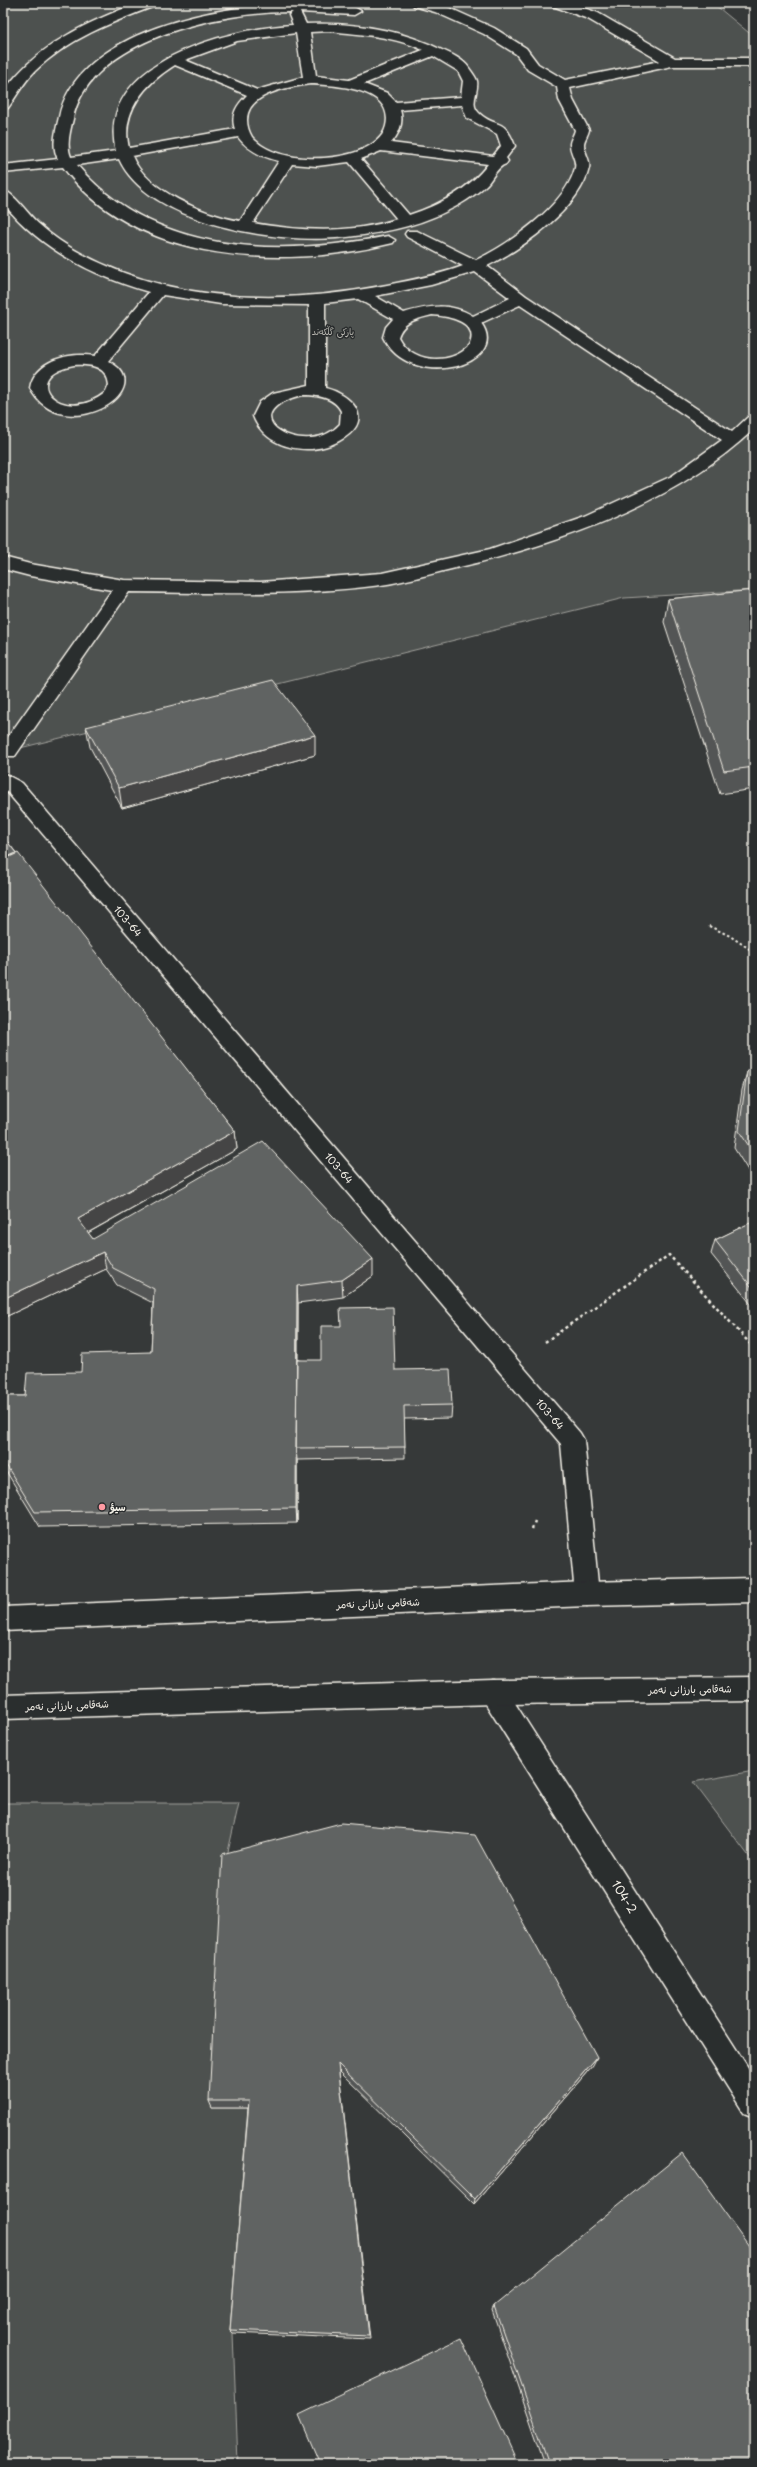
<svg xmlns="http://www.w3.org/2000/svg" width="757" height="2467" viewBox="0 0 757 2467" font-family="'Playpen Sans','Playpen Sans Arabic',sans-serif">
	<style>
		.green { fill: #4e514f; stroke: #a1a19c }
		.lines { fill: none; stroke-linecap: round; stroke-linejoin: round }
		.minor-casing { stroke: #f4f1e8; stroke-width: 3 }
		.major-casing { stroke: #f4f1e8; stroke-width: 3 }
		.path-far1 { stroke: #f4f1e8; stroke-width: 2; stroke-dasharray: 2.5 2.5; stroke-linecap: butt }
		.path { stroke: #f4f1e8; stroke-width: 2.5; stroke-dasharray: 3 3; stroke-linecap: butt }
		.minor { fill: #2a2d2e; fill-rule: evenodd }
		.major { fill: #2a2d2e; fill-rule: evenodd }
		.wall { fill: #535554; stroke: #f4f1e8 }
		.shaded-wall { fill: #444545; stroke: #f4f1e8 }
		.building { fill: #616362; stroke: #f4f1e8 }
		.poi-dot { fill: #ff9aa2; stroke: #2a2d2e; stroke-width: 1.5 }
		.labels { text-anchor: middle; stroke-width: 3; stroke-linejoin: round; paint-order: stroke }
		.far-park-label { font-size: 9px; fill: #bab9b2; stroke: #2a2d2e }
		.street-label { font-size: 10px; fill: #f4f1e8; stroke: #2a2d2e }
		.poi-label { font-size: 10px; font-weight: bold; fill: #f4f1e8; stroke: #2a2d2e; text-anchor: start }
		.near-street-label { font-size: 12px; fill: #f4f1e8; stroke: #2a2d2e }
	</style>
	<rect width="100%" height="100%" fill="#363939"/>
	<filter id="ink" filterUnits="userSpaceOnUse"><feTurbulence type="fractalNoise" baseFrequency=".025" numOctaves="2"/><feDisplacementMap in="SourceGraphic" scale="8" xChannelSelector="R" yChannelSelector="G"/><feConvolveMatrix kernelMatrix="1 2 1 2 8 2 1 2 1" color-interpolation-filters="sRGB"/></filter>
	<g filter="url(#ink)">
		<path class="green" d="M 3,3 L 714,4 L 754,37 L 754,590 L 624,598 L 8,751 L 3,750 Z
			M 754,1771 L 754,1863 L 693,1782 Z
			M 3,1803 L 239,1803 L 225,1865 L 212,2108 L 251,2108 L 233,2333 L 238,2464 L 3,2464 Z"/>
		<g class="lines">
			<defs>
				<path id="minor" d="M 138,3 L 157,3 L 155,6 C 112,22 68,39 35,71 C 24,82 17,95 8,108 L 3,109 C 3,105 2,98 3,94 C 5,88 12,81 16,76 C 48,40 93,20 138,3 Z
					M 412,3 L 433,3 L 445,6 L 494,28 L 526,48 L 538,64 L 565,80 L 660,61 L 588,19 L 553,6 L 551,3 L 570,3 L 598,13 L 675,58 L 754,58 L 754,66 L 672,66 L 570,88 L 573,100 L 589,130 C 588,135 584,140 584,144 C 584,153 591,160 589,168 C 580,208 522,249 487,266 L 526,296 L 732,432 L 748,417 L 754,415 L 754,429 C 673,506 550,547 443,571 C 423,576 402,582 381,585 C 298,596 213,593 129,592 L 15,756 L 3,756 L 3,744 L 112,590 L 30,576 L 3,569 L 3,557 L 30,564 L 124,580 L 260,582 L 382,573 L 490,549 L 585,516 L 672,476 L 722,440 L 520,305 L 481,323 C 512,365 410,393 383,337 L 386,327 L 393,319 L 358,299 L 325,303 L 325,388 C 350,394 375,418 344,438 C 315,458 266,451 253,416 L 260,402 L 273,393 L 309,385 L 309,305 L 221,304 L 163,295 L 108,361 C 164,389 62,450 30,388 C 35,360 69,352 95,356 L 149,292 C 93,276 40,249 3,203 L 3,190 C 13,192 30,217 40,225 C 52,236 67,246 82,254 C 176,304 284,305 387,285 C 412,280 439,275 463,266 L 407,237 L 405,234 L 407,231 L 417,231 L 476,260 C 508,245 566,205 575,168 C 577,160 570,153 570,144 C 570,140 574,135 575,130 L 559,100 L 557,87 L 528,70 L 516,54 L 484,34 L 435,12 L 414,6 ZM 475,272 L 510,298 L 473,316 C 450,302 428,306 404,313 L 375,296 L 431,285 ZM 432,315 C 448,316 481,322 469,346 C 450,366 411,363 398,337 C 403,321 417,319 432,315 ZM 74,365 C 90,364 107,366 109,385 L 106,392 C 61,429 15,375 74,365 ZM 303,395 C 317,395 334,397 341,411 L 340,424 C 306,462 225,414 303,395 Z
					M 297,4 L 354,7 L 361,11 L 354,15 L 300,12 L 306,24 C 353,22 400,29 442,50 C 451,54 463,59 469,68 C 471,71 476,77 477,81 C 479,92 469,104 479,113 C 496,129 504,116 515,146 L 506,158 L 508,161 L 506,164 C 496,167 493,179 486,185 C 476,195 458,206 445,212 C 413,228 372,235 336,238 C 273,243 148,223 119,159 L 77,165 C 154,256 281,257 388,236 L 395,240 L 393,243 C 285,270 136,265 63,167 L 3,173 L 3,165 L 58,159 C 51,146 56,130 59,117 C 77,30 223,3 297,4 ZM 293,12 L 289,15 L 293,25 C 230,28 94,62 116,151 L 71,157 C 66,146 70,131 73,119 C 89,38 223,11 293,12 ZM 331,31 C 362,35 394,36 423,50 L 349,80 L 316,76 L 310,32 ZM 296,33 L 303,77 L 257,90 L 185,60 L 237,41 ZM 433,56 L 458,71 L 463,81 L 461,97 L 396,102 L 387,93 L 364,84 ZM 175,65 L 247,95 C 237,105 230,115 235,129 L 129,148 C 120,111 146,83 175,65 ZM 310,84 C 335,85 395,88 386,126 C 383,139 371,146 359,151 C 331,162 274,163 252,137 C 249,132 247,126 247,120 C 247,93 289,87 310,84 ZM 462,105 L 467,118 L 497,134 L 501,146 L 493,156 L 391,143 C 399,134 404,122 400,110 ZM 238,137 C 248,151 263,157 279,161 L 240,221 C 205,215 146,191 132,156 ZM 381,151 L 488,164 C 468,190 440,205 409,215 L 361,159 ZM 349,162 L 397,219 C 352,234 298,231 253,223 L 292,164 L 317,166 Z
					M 3,773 L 22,783 L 580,1433 L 584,1440 L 599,1594 L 596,1602 L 587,1606 L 578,1602 L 575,1594 L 561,1444 L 8,793 L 3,789 Z
					M 493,1680 L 502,1683 L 754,2077 L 754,2117 L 744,2113 L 484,1701 L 480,1692 L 484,1683 Z"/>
				<path id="major" d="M 754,1578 L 754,1602 L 587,1606 L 3,1631 L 3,1607 L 587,1582 Z
					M 754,1677 L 754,1701 L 493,1704 L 3,1719 L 3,1695 L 493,1680 Z"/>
			</defs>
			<use href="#minor" class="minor-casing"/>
			<use href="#major" class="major-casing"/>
			<path class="path-far1" d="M 709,926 L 730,936 L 754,952"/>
			<path class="path" d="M 545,1342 L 669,1255 L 754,1348
				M 532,1529 L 535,1521"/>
			<use href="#minor" class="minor"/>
			<use href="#major" class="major"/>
		</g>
		<path class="wall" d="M 754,590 L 754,789 L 720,794 L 664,622 L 668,599 Z
			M 86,727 L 315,755 L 122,808 L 90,747 Z
			M 3,836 L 235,1131 L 237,1149 L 88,1233 L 93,1239 L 373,1276 L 343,1297 L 298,1303 L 298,1360 L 395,1370 L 452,1405 L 451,1418 L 404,1419 L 405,1458 L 297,1460 L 297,1523 L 40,1527 L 3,1466 L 3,1396 L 25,1396 L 81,1372 L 151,1352 L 153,1303 L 117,1285 L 106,1269 L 3,1318 Z
			M 754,1068 L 754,1180 L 734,1148 L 742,1090 L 747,1072 Z
			M 754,1221 L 754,1308 L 711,1254 L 715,1240 Z
			M 341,1823 L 593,2065 L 474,2204 L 339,2071 L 370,2339 L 233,2333 L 230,2330 L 248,2108 L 212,2108 L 209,2101 Z
			M 494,2306 L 754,2464 L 545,2464 L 492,2310 Z"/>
		<path class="shaded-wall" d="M 315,735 L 315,755 L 122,808 L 119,788 Z
			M 235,1131 L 237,1149 L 82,1236 L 78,1219 Z
			M 103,1252 L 106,1269 L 3,1318 L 3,1299 Z
			M 373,1259 L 373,1276 L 343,1297 L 342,1280 Z
			M 297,1286 L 298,1303 L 297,1448 L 296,1448 Z
			M 296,1449 L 297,1460 L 297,1523 L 296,1508 Z
			M 597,2057 L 593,2065 L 474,2204 L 475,2199 Z"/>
		<path class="building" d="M 754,590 L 754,767 L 724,771 L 668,599 Z
			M 273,680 L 315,735 L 119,788 L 86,727 Z
			M 3,836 L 16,853 L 3,859 Z
			M 18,853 L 235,1131 L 78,1219 L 93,1239 L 263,1141 L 373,1259 L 342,1280 L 297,1286 L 296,1508 L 35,1512 L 3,1460 L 3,1396 L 25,1396 L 27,1373 L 81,1372 L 82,1354 L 151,1352 L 154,1289 L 113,1268 L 103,1252 L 3,1299 L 3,860 Z
			M 754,1068 L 754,1154 L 739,1131 L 747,1072 Z
			M 754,1221 L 754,1290 L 715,1240 Z
			M 393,1307 L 395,1370 L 450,1369 L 452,1405 L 404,1406 L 405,1447 L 296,1448 L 297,1360 L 321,1360 L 321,1326 L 341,1326 L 340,1308 Z
			M 341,1823 L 475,1835 L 597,2057 L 475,2199 L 338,2064 L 369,2336 L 230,2330 L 249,2101 L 209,2101 L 222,1854 Z
			M 682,2153 L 754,2253 L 754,2464 L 549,2464 L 494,2306 Z
			M 461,2338 L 518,2464 L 320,2464 L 299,2415 Z"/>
	</g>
	<circle class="poi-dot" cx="102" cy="1507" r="4"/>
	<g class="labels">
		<g class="far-park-label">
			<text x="333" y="335">پارکی گڵکەند</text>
		</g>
		<g class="street-label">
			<text transform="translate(128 921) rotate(49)" y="4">103-64</text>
			<text transform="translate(339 1168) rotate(49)" y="4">103-64</text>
			<text transform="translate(550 1414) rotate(49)" y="4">103-64</text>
			<text transform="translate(378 1603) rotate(-2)" y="4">شەقامی بارزانی نەمر</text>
			<text transform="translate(690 1689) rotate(-1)" y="4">شەقامی بارزانی نەمر</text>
			<text transform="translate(67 1705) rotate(-2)" y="4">شەقامی بارزانی نەمر</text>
		</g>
		<g class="poi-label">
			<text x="110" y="1511">سيؤ</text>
		</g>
		<g class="near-street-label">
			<text transform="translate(624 1897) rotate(58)" y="4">104-2</text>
		</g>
	</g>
	<rect width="757" height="2467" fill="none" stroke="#2a2d2e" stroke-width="16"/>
	<rect x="8" y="8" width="741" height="2451" fill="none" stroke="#f4f1e8" stroke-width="1.5" filter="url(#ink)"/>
</svg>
